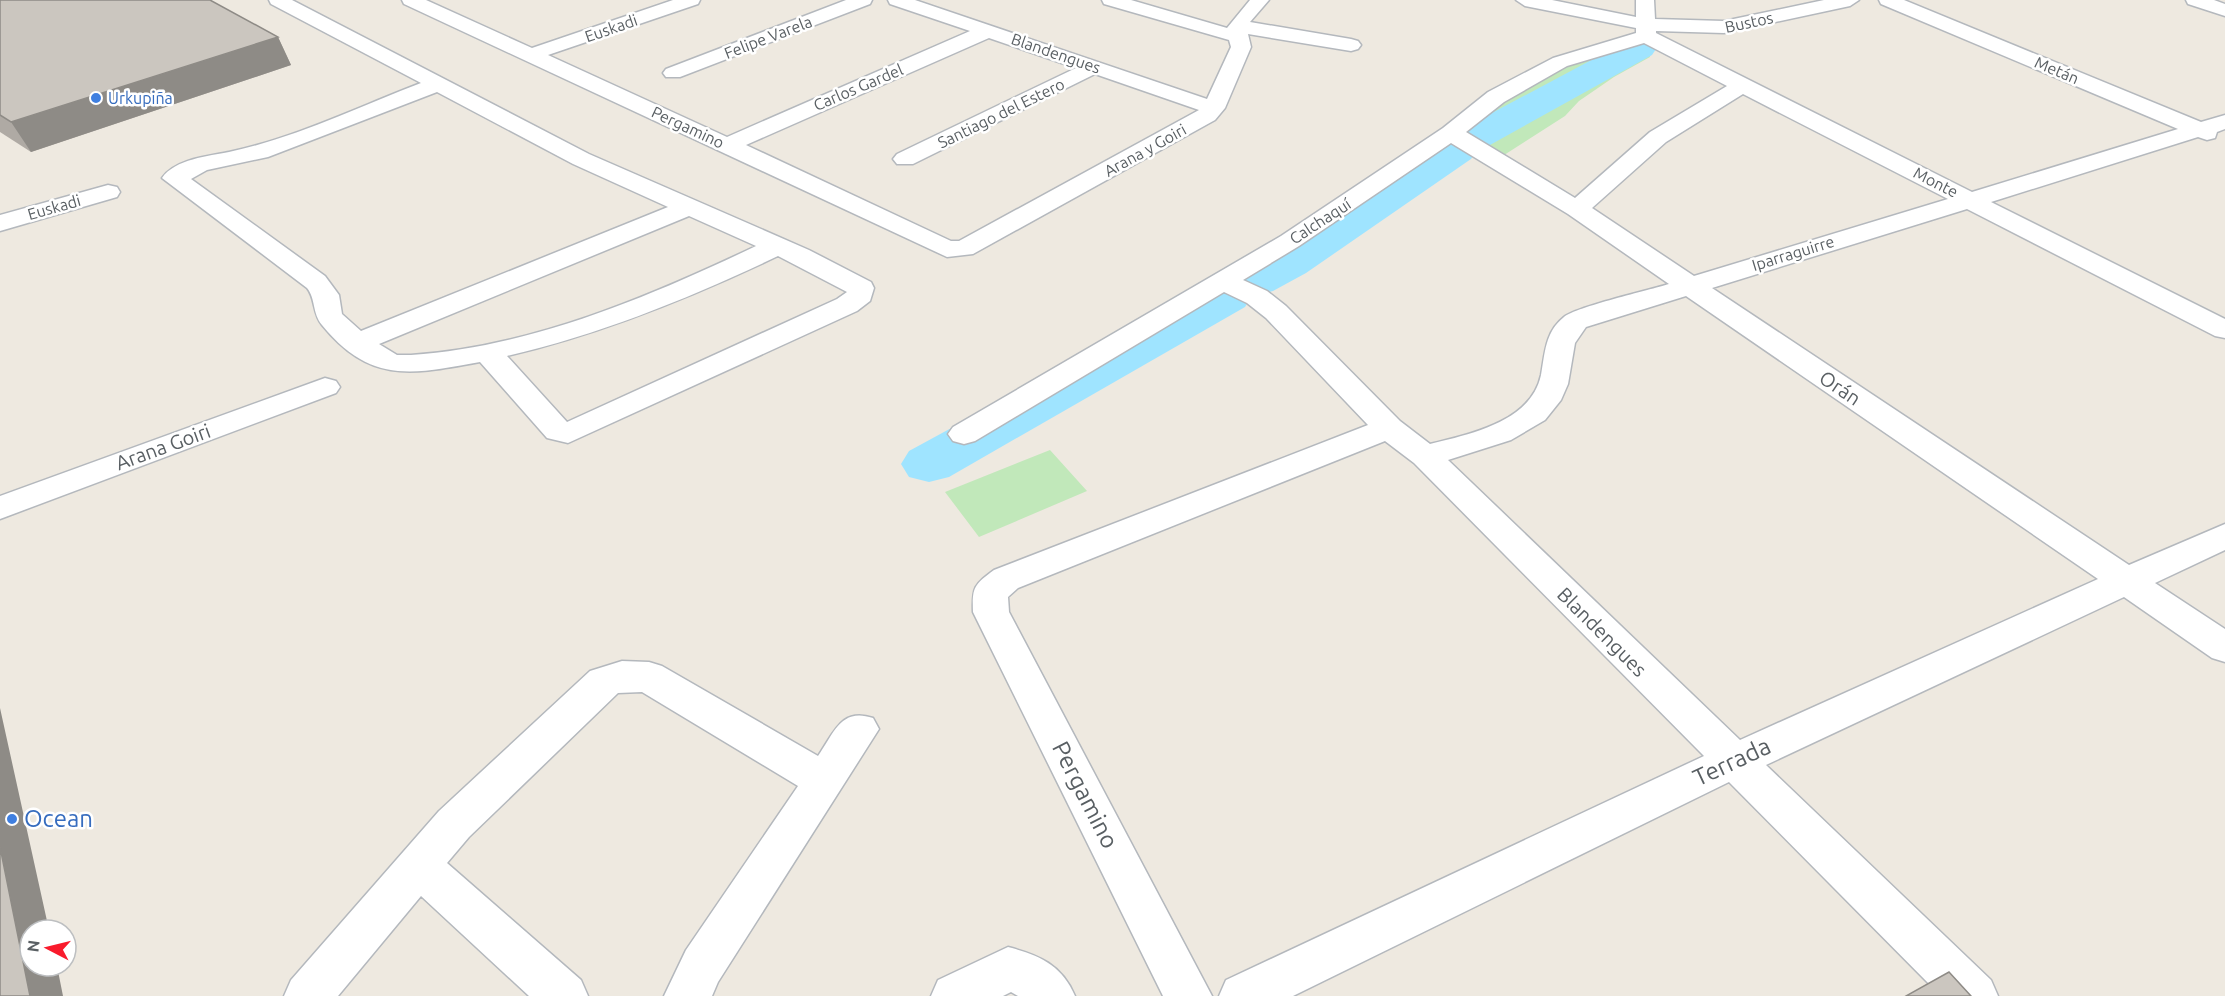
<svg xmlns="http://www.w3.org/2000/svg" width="2225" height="996" viewBox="0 0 2225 996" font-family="Ubuntu,sans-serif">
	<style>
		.green { fill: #c1e8ba }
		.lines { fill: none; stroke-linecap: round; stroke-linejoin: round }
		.river { fill: #9fe4ff; fill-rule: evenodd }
		.minor-casing { stroke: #b4b8bd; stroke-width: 3 }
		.minor { fill: #fff; fill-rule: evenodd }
		.wall { fill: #afaaa4 }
		.shaded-wall { fill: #8e8b86 }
		.building { fill: #cbc6bf; stroke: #8e8b86; stroke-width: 1.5 }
		.shop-dot { fill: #3f7fe0; stroke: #fff; stroke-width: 2 }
		.labels { text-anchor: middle; stroke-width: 5; stroke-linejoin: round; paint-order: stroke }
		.far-street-label { font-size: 16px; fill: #595f63; stroke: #fff }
		.far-shop-label { font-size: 16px; fill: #366cbe; stroke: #fff; text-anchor: start }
		.street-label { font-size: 20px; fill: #595f63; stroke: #fff }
		.near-street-label { font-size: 24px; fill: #595f63; stroke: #fff }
		.near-shop-label { font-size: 24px; fill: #366cbe; stroke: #fff; text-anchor: start }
	</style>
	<rect width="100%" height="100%" fill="#eee9e0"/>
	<path class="green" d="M 1637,44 L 1651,46 L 1650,57 L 1614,77 L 1579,101 L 1565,116 L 1501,157 L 1467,136 L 1471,128 L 1539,77 L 1582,60 Z
		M 1050,450 L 1087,491 L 979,537 L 945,492 Z"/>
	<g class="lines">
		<path class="river" d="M 1643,33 L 1655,36 L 1660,43 L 1652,55 L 1490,145 L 1475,148 L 1477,151 L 1471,159 L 1306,273 L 1273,291 L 1257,295 L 1249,293 L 1251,297 L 1245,307 L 949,477 L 929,482 L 909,477 L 901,464 L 909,451 L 1211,287 L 1228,283 L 1237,285 L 1234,281 L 1241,271 L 1274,253 L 1443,143 L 1458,139 L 1456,137 L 1462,129 L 1627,41 L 1631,36 Z"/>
		<defs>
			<path id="minor" d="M 269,0 L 292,0 L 589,154 L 809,250 L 871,282 L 874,288 L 870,301 L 857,311 L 568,443 L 547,438 L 480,362 C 413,374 371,385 322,325 C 312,313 316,299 307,288 L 162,178 C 175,159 209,156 229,152 C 295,138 358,107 421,83 L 271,4 ZM 437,92 L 573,164 L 668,207 L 361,331 L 342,314 L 339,295 L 325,276 L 191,179 L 207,170 L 268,157 ZM 689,216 L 756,246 C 649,297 531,347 411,355 L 397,355 L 379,344 ZM 778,256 L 847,292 L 837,299 L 567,422 L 507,356 C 601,334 690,298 778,256 Z
				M 402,0 L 426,0 L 532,48 L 673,0 L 700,0 L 698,4 L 548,55 L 727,137 L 970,31 L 890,4 L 888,0 L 915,0 L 1207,99 L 1231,47 L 1229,40 L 1104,4 L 1102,0 L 1131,0 L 1227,28 L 1250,0 L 1269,0 L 1250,22 L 1351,39 L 1358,41 L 1361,45 L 1358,49 L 1351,51 L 1248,34 L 1251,47 L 1225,108 L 1215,120 L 973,254 L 947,257 L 404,4 ZM 989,38 L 1076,68 L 897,154 L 893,159 L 897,164 L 913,164 L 1095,74 L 1199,110 L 959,241 L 951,241 L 746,145 Z
				M 846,0 L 872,0 L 870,4 L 680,77 L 666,77 L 663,73 L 666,69 Z
				M 1516,0 L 1552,0 L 1636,17 L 1636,0 L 1654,0 L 1655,19 L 1724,21 L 1824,0 L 1859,0 L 1850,6 L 1724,33 L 1656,31 L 1656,33 L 1972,192 L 2178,129 L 1881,4 L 1879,0 L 1904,0 L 2201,122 L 2225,115 L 2225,129 L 2217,132 L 2215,138 L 2207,140 L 2198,137 L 1991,202 L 2225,319 L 2225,338 L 2215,336 L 1967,209 L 1712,288 L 2129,565 L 2225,524 L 2225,550 L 2155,583 L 2225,629 L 2225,662 L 2212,658 L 2124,597 L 1766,765 L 1991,980 L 1998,996 L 1941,996 L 1729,782 L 1293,996 L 1219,996 L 1226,980 L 1704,756 L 1414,463 L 1385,441 L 1018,588 L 1008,597 L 1009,612 L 1212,996 L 1163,996 L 973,612 C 972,587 974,585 994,570 L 1368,425 L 1266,318 L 1247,303 L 1224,292 L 975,441 L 964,444 L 953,441 L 948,434 L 953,427 L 1281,236 L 1443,128 L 1488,92 L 1553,58 L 1636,33 L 1636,28 L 1525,6 ZM 1644,43 L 1727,86 L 1650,132 L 1575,198 L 1466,132 L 1504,102 L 1567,66 ZM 1743,94 L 1948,199 L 1694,276 L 1592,208 L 1666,142 ZM 1451,143 L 1568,214 L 1669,284 C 1650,290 1576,307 1564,317 C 1545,332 1545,353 1541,375 C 1531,422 1470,434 1430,444 L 1400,421 L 1286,306 L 1267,291 L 1243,280 L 1299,246 ZM 1686,296 L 2098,579 L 1740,740 L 1448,460 L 1511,440 L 1545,420 L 1561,400 L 1568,384 L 1575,343 L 1586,327 Z
				M 2186,0 L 2214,0 L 2225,4 L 2225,16 L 2188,4 Z
				M 108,185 L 117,187 L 120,192 L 117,197 L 0,231 L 0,215 Z
				M 325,378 L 336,381 L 340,387 L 336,393 L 0,519 L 0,496 Z
				M 622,661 L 649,662 L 662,666 L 818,756 C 834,733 841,707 873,718 L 879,729 L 718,982 L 712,996 L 664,996 L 686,950 L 798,786 L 642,692 L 618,693 L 469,837 L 447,863 L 581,980 L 588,996 L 529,996 L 421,896 L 338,996 L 284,996 L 291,980 L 439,811 L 590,671 Z
				M 1008,947 C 1039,955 1062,965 1075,996 L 1018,996 L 1011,992 L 1003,996 L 931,996 L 938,980 Z"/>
		</defs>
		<use href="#minor" class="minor-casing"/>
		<use href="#minor" class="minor"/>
	</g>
	<path class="wall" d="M 0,0 L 278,37 L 291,65 L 31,152 L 0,132 Z"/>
	<path class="shaded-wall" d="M 278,37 L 291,65 L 31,152 L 11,122 Z
		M 0,708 L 49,930 L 30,930 L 30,966 L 57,966 L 63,996 L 30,996 L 0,847 Z"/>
	<path class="building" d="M 0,0 L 210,0 L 278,37 L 11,122 L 0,115 Z
		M 0,847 L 30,996 L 0,996 Z
		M 1949,972 L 1971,996 L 1906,996 Z"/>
	<g class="shop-dot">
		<circle cx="96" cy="98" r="6"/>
		<circle cx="12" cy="819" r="6"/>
	</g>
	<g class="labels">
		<g class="far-street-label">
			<text transform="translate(1749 22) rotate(-12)" y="6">Bustos</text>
			<text transform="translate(611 28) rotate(-19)" y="6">Euskadi</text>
			<text transform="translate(768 37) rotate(-21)" y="6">Felipe Varela</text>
			<text transform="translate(1056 53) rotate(19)" y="6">Blandengues</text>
			<text transform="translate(2057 70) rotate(23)" y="6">Metán</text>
			<text transform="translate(858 87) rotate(-23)" y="6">Carlos Gardel</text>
			<text transform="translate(1001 113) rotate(-26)" y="6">Santiago del Estero</text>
			<text transform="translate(688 127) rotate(25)" y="6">Pergamino</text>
			<text transform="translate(1145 150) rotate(-29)" y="6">Arana y Goiri</text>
			<text transform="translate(1936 182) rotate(27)" y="6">Monte</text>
			<text transform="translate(54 207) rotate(-16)" y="6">Euskadi</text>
			<text transform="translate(1320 221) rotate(-33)" y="6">Calchaquí</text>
			<text transform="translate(1793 253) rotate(-17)" y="6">Iparraguirre</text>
		</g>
		<g class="far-shop-label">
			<text x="108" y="104">Urkupiña</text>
		</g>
		<g class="street-label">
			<text transform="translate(1840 388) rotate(34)" y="7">Orán</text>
			<text transform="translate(163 447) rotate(-20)" y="7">Arana Goiri</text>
			<text transform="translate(1602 632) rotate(45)" y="7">Blandengues</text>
		</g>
		<g class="near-street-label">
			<text transform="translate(1732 762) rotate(-25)" y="8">Terrada</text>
			<text transform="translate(1085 795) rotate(63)" y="8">Pergamino</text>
		</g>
		<g class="near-shop-label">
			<text x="24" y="827">Ocean</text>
		</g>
	</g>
	<g transform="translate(48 948) rotate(277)"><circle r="28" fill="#ffffff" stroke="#bdbfc1" stroke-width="1.5"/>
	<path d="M0-4.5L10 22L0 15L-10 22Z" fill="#f91b2c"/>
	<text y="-9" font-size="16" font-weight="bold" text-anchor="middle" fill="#595f63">N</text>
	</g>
</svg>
